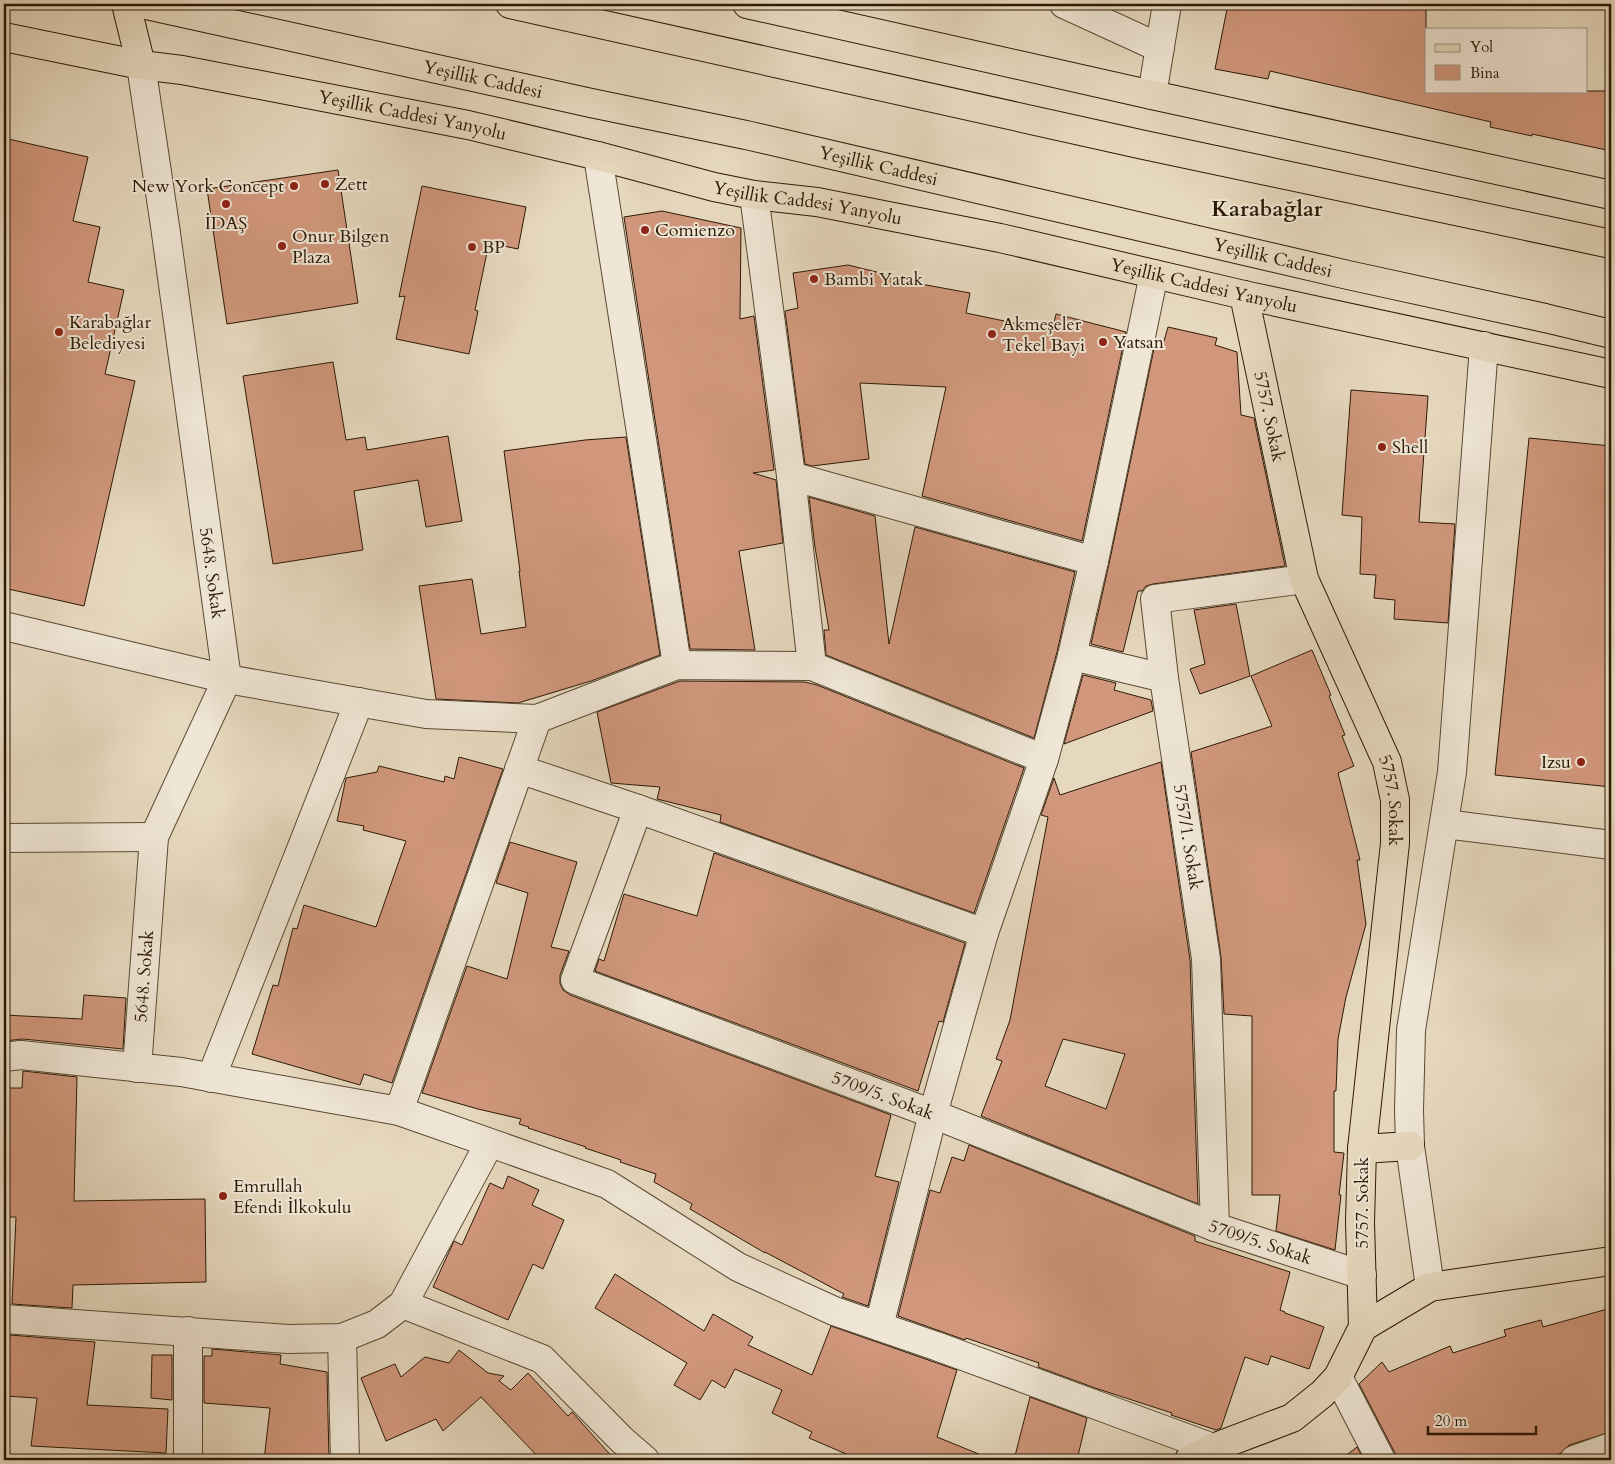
<svg xmlns="http://www.w3.org/2000/svg" width="1615" height="1464" viewBox="0 0 1615 1464" font-family="Cardo,serif">
	<style>
		.building { fill: #d0977c; stroke: #2c1905; fill-rule: evenodd }
		.lines { fill: none; stroke-linecap: round; stroke-linejoin: round }
		.minor-casing { stroke: #5a4933; stroke-width: 30 }
		.major-casing { stroke: #2c1905; stroke-width: 30 }
		.highway-casing { stroke: #2c1905; stroke-width: 30 }
		.minor { stroke: #efe6d5; stroke-width: 28 }
		.major { stroke: #e6d8be; stroke-width: 28 }
		.highway { stroke: #e6d8be; stroke-width: 28 }
		.poi-dot { fill: #8f2418; stroke: #efe6d5; stroke-width: 2 }
		.labels { text-anchor: middle; stroke-width: 4; stroke-linejoin: round; paint-order: stroke }
		.street-label { font-size: 18px; fill: #2c1905; stroke: #efe6d5 }
		.poi-label { font-size: 18px; fill: #2c1905; stroke: #efe6d5; text-anchor: start }
		.district-label { font-size: 22px; font-weight: bold; fill: #2c1905; stroke: #efe6d5 }
	</style>
	<rect width="100%" height="100%" fill="#e6d8be"/>
	<filter id="stains"><feTurbulence type="fractalNoise" baseFrequency=".004" numOctaves="4"/><feColorMatrix values="0 0 0 0 .2 0 0 0 0 .09 0 0 0 0 .02 0 0 0 .5 -.17"/></filter>
	<radialGradient id="worn" r=".72"><stop offset=".6" stop-color="#630" stop-opacity="0"/><stop offset="1" stop-color="#630" stop-opacity=".3"/></radialGradient>
	<path class="building" d="M 1228,4 L 1426,4 L 1426,91 L 1611,91 L 1611,151 L 1532,134 L 1532,136 L 1490,127 L 1491,122 L 1270,71 L 1268,79 L 1215,69 Z
		M 4,138 L 88,157 L 73,221 L 100,227 L 88,282 L 124,290 L 105,374 L 135,381 L 84,606 L 4,588 Z
		M 338,170 L 358,303 L 227,324 L 207,189 Z
		M 422,186 L 526,207 L 518,249 L 489,243 L 475,310 L 478,311 L 469,354 L 396,339 L 405,296 L 399,297 Z
		M 662,211 L 741,228 L 740,319 L 754,316 L 774,470 L 753,473 L 776,480 L 783,543 L 739,551 L 755,650 L 690,649 L 624,217 Z
		M 848,265 L 889,275 L 888,278 L 970,293 L 966,313 L 1052,331 L 1056,314 L 1126,332 L 1082,541 L 922,496 L 946,387 L 860,383 L 869,459 L 812,466 L 805,464 L 785,311 L 798,308 L 793,273 Z
		M 1168,327 L 1217,338 L 1215,345 L 1237,352 L 1241,415 L 1254,418 L 1285,566 L 1153,584 L 1146,586 L 1142,591 L 1138,591 L 1123,652 L 1091,644 L 1109,564 L 1156,339 L 1164,341 Z
		M 333,362 L 346,440 L 365,437 L 367,450 L 448,436 L 462,521 L 426,527 L 418,480 L 354,491 L 363,550 L 273,564 L 243,376 Z
		M 1351,390 L 1428,396 L 1419,522 L 1455,524 L 1448,623 L 1394,619 L 1395,600 L 1374,598 L 1376,575 L 1360,574 L 1362,517 L 1342,515 Z
		M 626,437 L 660,655 L 591,681 L 518,703 L 436,699 L 419,586 L 472,579 L 481,634 L 526,627 L 519,571 L 520,571 L 504,451 L 585,440 Z
		M 1529,438 L 1611,446 L 1611,787 L 1495,775 Z
		M 809,497 L 875,516 L 889,644 L 915,527 L 1075,572 L 1057,652 L 1034,738 L 826,655 L 824,630 L 829,630 L 815,547 Z
		M 1236,604 L 1250,676 L 1200,694 L 1190,669 L 1205,664 L 1194,610 Z
		M 1312,650 L 1331,695 L 1329,696 L 1345,735 L 1342,736 L 1354,766 L 1338,773 L 1360,860 L 1357,860 L 1366,924 L 1346,997 L 1338,1039 L 1336,1091 L 1334,1091 L 1334,1152 L 1344,1153 L 1339,1195 L 1341,1195 L 1335,1250 L 1276,1231 L 1280,1195 L 1252,1195 L 1252,1016 L 1224,1014 L 1221,957 L 1191,752 L 1272,726 L 1251,676 Z
		M 1083,675 L 1116,683 L 1114,690 L 1151,700 L 1153,711 L 1064,744 Z
		M 680,681 L 805,682 L 817,685 L 1024,768 L 974,913 L 720,822 L 721,815 L 657,799 L 660,787 L 611,783 L 597,712 Z
		M 459,757 L 503,769 L 392,1083 L 364,1074 L 360,1085 L 252,1054 L 273,985 L 278,986 L 293,928 L 297,929 L 304,905 L 376,927 L 406,841 L 363,830 L 364,826 L 337,821 L 346,778 L 377,772 L 379,766 L 444,782 L 445,776 L 454,779 Z
		M 1161,762 L 1190,960 L 1198,1204 L 981,1116 L 1002,1061 L 996,1059 L 1010,1020 L 1048,817 L 1041,815 L 1054,778 L 1060,795 ZM 1063,1039 L 1125,1054 L 1106,1109 L 1045,1086 Z
		M 510,842 L 577,862 L 551,947 L 569,951 L 560,975 L 560,983 L 563,990 L 570,995 L 891,1115 L 875,1176 L 899,1182 L 868,1306 L 842,1297 L 844,1294 L 765,1252 L 765,1253 L 690,1209 L 692,1204 L 654,1182 L 656,1174 L 620,1162 L 621,1160 L 585,1148 L 586,1147 L 528,1128 L 529,1127 L 519,1124 L 521,1119 L 478,1109 L 422,1093 L 467,966 L 507,979 L 528,893 L 496,883 Z
		M 714,853 L 965,943 L 943,1022 L 939,1021 L 918,1091 L 595,971 L 599,959 L 604,961 L 624,894 L 697,916 Z
		M 84,995 L 126,998 L 123,1049 L 23,1039 L 4,1041 L 4,1015 L 82,1019 Z
		M 23,1071 L 77,1077 L 74,1201 L 205,1199 L 206,1282 L 73,1285 L 72,1308 L 12,1304 L 16,1217 L 4,1217 L 4,1088 L 22,1088 Z
		M 969,1145 L 1195,1236 L 1195,1241 L 1290,1272 L 1280,1310 L 1285,1312 L 1285,1313 L 1324,1327 L 1309,1369 L 1271,1356 L 1268,1365 L 1245,1357 L 1221,1428 L 1216,1430 L 1171,1415 L 1172,1413 L 1095,1388 L 1038,1367 L 1039,1363 L 966,1338 L 965,1340 L 898,1316 L 930,1190 L 940,1193 L 952,1157 L 964,1161 Z
		M 508,1176 L 539,1190 L 532,1205 L 564,1220 L 543,1269 L 533,1264 L 508,1320 L 433,1287 L 454,1241 L 462,1245 L 490,1183 L 503,1189 Z
		M 615,1274 L 704,1331 L 713,1314 L 753,1337 L 748,1345 L 812,1375 L 831,1326 L 957,1370 L 937,1437 L 991,1459 L 991,1460 L 860,1460 L 809,1438 L 812,1432 L 772,1413 L 782,1390 L 735,1369 L 725,1388 L 712,1380 L 700,1400 L 674,1385 L 687,1363 L 595,1308 Z
		M 1611,1308 L 1611,1432 L 1569,1445 L 1561,1453 L 1544,1460 L 1397,1460 L 1395,1453 L 1359,1384 L 1382,1362 L 1389,1372 L 1450,1346 L 1453,1353 L 1506,1336 L 1504,1330 L 1541,1320 L 1543,1327 Z
		M 10,1335 L 95,1342 L 87,1405 L 168,1409 L 166,1453 L 31,1446 L 37,1398 L 5,1396 L 9,1338 L 10,1338 Z
		M 212,1349 L 281,1355 L 280,1364 L 327,1372 L 329,1460 L 264,1460 L 270,1408 L 204,1403 L 204,1356 L 212,1356 Z
		M 459,1350 L 488,1373 L 504,1376 L 499,1381 L 511,1390 L 528,1373 L 568,1416 L 572,1412 L 615,1460 L 541,1460 L 481,1397 L 443,1431 L 436,1419 L 386,1441 L 361,1378 L 395,1364 L 401,1377 L 425,1357 L 449,1363 Z
		M 152,1355 L 172,1355 L 172,1400 L 151,1398 Z
		M 1030,1397 L 1087,1418 L 1077,1460 L 1014,1460 Z
		M 1357,1447 L 1364,1460 L 1340,1460 Z"/>
	<g class="lines">
		<defs>
			<g id="minor">
				<path d="M 1064,4 L 1160,48"/>
				<path d="M 1152,95 L 1167,4"/>
				<path d="M 598,156 L 677,665"/>
				<path d="M 791,476 L 1094,561"/>
				<path d="M 4,626 L 227,679 L 426,714 L 537,719 L 677,665 L 812,666 L 791,476 L 754,195"/>
				<path d="M 1072,656 L 1164,678"/>
				<path d="M 812,666 L 1044,759"/>
				<path d="M 519,769 L 638,809 L 984,933"/>
				<path id="s1" d="M 638,809 L 575,980 L 933,1114 L 1215,1227 L 1362,1275"/>
				<path d="M 1445,824 L 1611,845"/>
				<path d="M 4,838 L 154,837"/>
				<path d="M 4,1057 L 21,1055 L 181,1072 L 399,1111 L 607,1184 L 738,1267 L 834,1311 L 936,1346 L 1213,1448"/>
				<path id="s2" d="M 137,1068 L 154,837 L 227,679 L 165,226 L 141,65"/>
				<path d="M 211,1078 L 359,702"/>
				<path d="M 399,1111 L 537,719"/>
				<path d="M 1215,1227 L 1206,959 L 1164,678 L 1155,599 L 1304,579"/>
				<path d="M 1430,1287 L 1410,1146 L 1409,1110 L 1411,1030 L 1452,772 L 1484,346"/>
				<path d="M 403,1304 L 542,1359 L 622,1440 L 645,1460"/>
				<path d="M 4,1319 L 288,1339 L 342,1338 L 377,1324 L 403,1304 L 489,1144"/>
				<path d="M 879,1326 L 933,1114 L 984,933 L 1044,759 L 1072,656 L 1094,561 L 1154,274"/>
				<path d="M 188,1331 L 188,1460"/>
				<path d="M 342,1338 L 345,1460"/>
				<path d="M 1338,1377 L 1381,1460"/>
				<path d="M 1574,1460 L 1611,1447"/>
			</g>
			<g id="major">
				<path d="M 747,4 L 1152,95 L 1611,195"/>
				<path id="s3" d="M 4,37 L 141,65 L 182,70 L 468,125 L 598,156 L 714,187 L 754,195 L 817,202 L 1000,238 L 1244,295 L 1611,374"/>
				<path id="s4" d="M 1244,295 L 1304,579 L 1387,762 L 1395,800 L 1395,843 L 1362,1149 L 1360,1222 L 1363,1327"/>
				<path d="M 1362,1149 L 1410,1146"/>
				<path d="M 1189,1460 L 1213,1448 L 1292,1418 L 1322,1394 L 1338,1377 L 1363,1327 L 1430,1287 L 1611,1261"/>
			</g>
			<g id="highway">
				<path d="M 126,4 L 141,65"/>
				<path id="s5" d="M 142,4 L 591,103 L 746,135 L 1348,275 L 1545,318 L 1611,334"/>
				<path d="M 510,4 L 1144,145 L 1611,244"/>
			</g>
		</defs>
		<use href="#minor" class="minor-casing"/>
		<use href="#major" class="major-casing"/>
		<use href="#highway" class="highway-casing"/>
		<use href="#minor" class="minor"/>
		<use href="#major" class="major"/>
		<use href="#highway" class="highway"/>
	</g>
	<g class="poi-dot">
		<circle cx="325" cy="184" r="5"/>
		<circle cx="294" cy="186" r="5"/>
		<circle cx="226" cy="204" r="5"/>
		<circle cx="645" cy="230" r="5"/>
		<circle cx="282" cy="246" r="5"/>
		<circle cx="472" cy="247" r="5"/>
		<circle cx="814" cy="279" r="5"/>
		<circle cx="59" cy="332" r="5"/>
		<circle cx="992" cy="334" r="5"/>
		<circle cx="1103" cy="342" r="5"/>
		<circle cx="1382" cy="447" r="5"/>
		<circle cx="1581" cy="762" r="5"/>
		<circle cx="223" cy="1196" r="5"/>
	</g>
	<g class="labels">
		<g class="street-label">
			<text dy="6" stroke="none"><textPath href="#s5" startOffset="349">Yeşillik Caddesi</textPath></text>
			<text dy="6" stroke="none"><textPath href="#s3" startOffset="416">Yeşillik Caddesi Yanyolu</textPath></text>
			<text dy="6" stroke="none"><textPath href="#s5" startOffset="754">Yeşillik Caddesi</textPath></text>
			<text dy="6" stroke="none"><textPath href="#s3" startOffset="821">Yeşillik Caddesi Yanyolu</textPath></text>
			<text dy="6" stroke="none"><textPath href="#s5" startOffset="1159">Yeşillik Caddesi</textPath></text>
			<text dy="6" stroke="none"><textPath href="#s3" startOffset="1226">Yeşillik Caddesi Yanyolu</textPath></text>
			<text dy="6" stroke="none"><textPath href="#s4" startOffset="124">5757. Sokak</textPath></text>
			<text transform="translate(212 573) rotate(82)" y="6">5648. Sokak</text>
			<text dy="6" stroke="none"><textPath href="#s4" startOffset="530">5757. Sokak</textPath></text>
			<text transform="translate(1188 837) rotate(81)" y="6">5757/1. Sokak</text>
			<text dy="6" stroke="none"><textPath href="#s2" startOffset="92">5648. Sokak</textPath></text>
			<text dy="6" stroke="none"><textPath href="#s1" startOffset="511">5709/5. Sokak</textPath></text>
			<text transform="translate(1362 1203) rotate(-90)" y="6">5757. Sokak</text>
			<text dy="6" stroke="none"><textPath href="#s1" startOffset="916">5709/5. Sokak</textPath></text>
		</g>
		<g class="poi-label">
			<text x="335" y="190">Zett</text>
			<text x="284" y="192" text-anchor="end">New York Concept</text>
			<text x="226" y="229" text-anchor="middle">İDAŞ</text>
			<text x="655" y="236">Comienzo</text>
			<text x="292" y="242">Onur Bilgen<tspan x="292" dy="21">Plaza</tspan></text>
			<text x="482" y="253">BP</text>
			<text x="824" y="285">Bambi Yatak</text>
			<text x="69" y="328">Karabağlar<tspan x="69" dy="21">Belediyesi</tspan></text>
			<text x="1002" y="330">Akmeşeler<tspan x="1002" dy="21">Tekel Bayi</tspan></text>
			<text x="1113" y="348">Yatsan</text>
			<text x="1392" y="453">Shell</text>
			<text x="1571" y="768" text-anchor="end">Izsu</text>
			<text x="233" y="1192">Emrullah<tspan x="233" dy="21">Efendi İlkokulu</tspan></text>
		</g>
		<g class="district-label">
			<text x="1267" y="216">Karabağlar</text>
		</g>
	</g>
	<rect width="1615" height="1464" fill="none" stroke="#e6d8be" stroke-width="20"/>
	<rect x="5" y="5" width="1605" height="1454" fill="none" stroke="#2c1905" stroke-width="2.5"/>
	<rect x="10" y="10" width="1595" height="1444" fill="none" stroke="#2c1905"/>
	<rect x="1425" y="28" width="162" height="65" fill="#efe6d5" stroke="#a19482"/>
	<rect x="1435" y="44" width="25" height="8" fill="#e6d8be" stroke="#a19482"/>
	<text x="1470" y="52" font-size="15" fill="#2c1905">Yol</text>
	<rect x="1435" y="65" width="25" height="15" fill="#d0977c" stroke="#a19482"/>
	<text x="1470" y="78" font-size="15" fill="#2c1905">Bina</text>
	<path d="M1428 1426v8h108v-8" fill="none" stroke="#2c1905" stroke-width="2.5"/>
	<text x="1435" y="1426" font-size="15" fill="#2c1905" stroke="#efe6d5" stroke-width="4" paint-order="stroke">20 m</text>
	<rect width="100%" height="100%" filter="url(#stains)"/>
	<rect width="100%" height="100%" fill="url(#worn)"/>
</svg>
